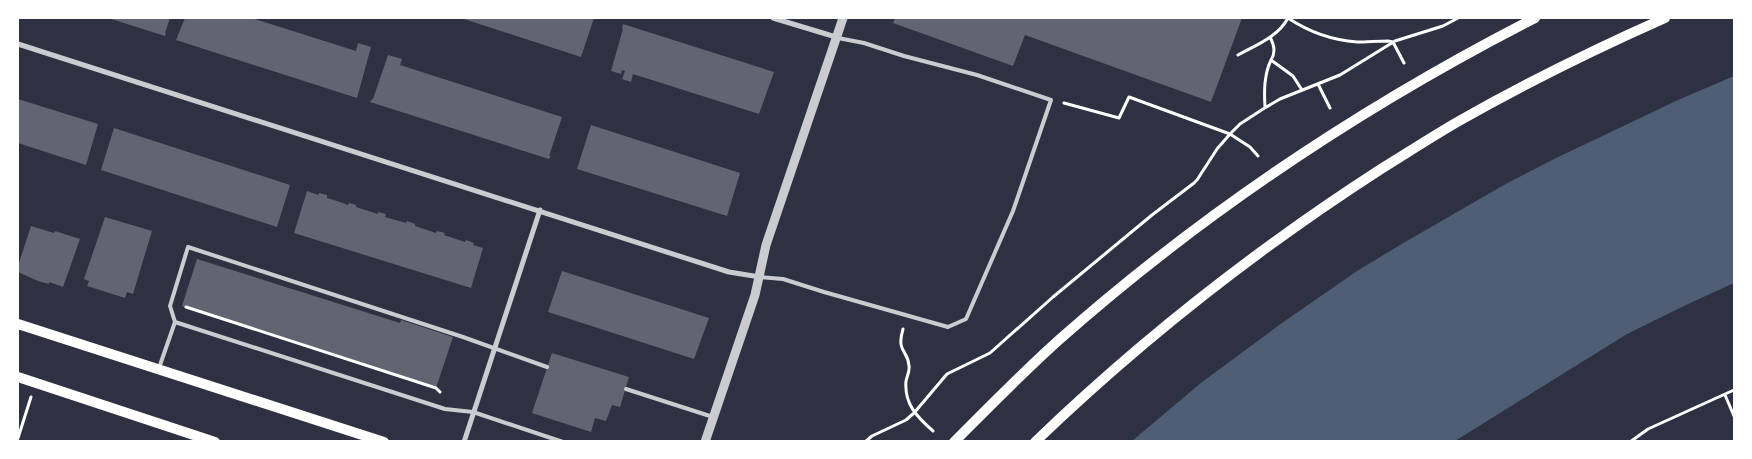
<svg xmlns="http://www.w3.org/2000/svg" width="1752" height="459" viewBox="0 0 1752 459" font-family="'Source Sans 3',sans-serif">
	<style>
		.water { fill: #4f5d75 }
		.building { fill: #626471 }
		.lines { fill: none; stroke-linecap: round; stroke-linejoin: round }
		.path { stroke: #fff; stroke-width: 3 }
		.service { stroke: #caccd0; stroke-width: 4 }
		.minor { stroke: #caccd0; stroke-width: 5 }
		.tertiary { stroke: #caccd0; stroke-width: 9 }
		.secondary { stroke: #fff; stroke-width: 10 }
	</style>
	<rect width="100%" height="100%" fill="#2d3142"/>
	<path class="water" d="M 1734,76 L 1734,283 L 1686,305 L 1627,334 L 1455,441 L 1132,441 L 1202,382 L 1282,323 L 1357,271 L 1400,245 L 1502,186 L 1554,159 L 1678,100 Z"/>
	<path class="building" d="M 108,18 L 170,18 L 165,33 L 166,33 L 165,36 Z
		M 185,18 L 252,18 L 356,51 L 358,43 L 371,47 L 357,98 L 176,40 Z
		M 461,18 L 594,18 L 581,57 Z
		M 895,18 L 1242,18 L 1211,102 L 1025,35 L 1013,66 L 893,23 Z
		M 623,24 L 774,72 L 759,114 L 633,74 L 631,82 L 622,79 L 625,71 L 622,70 L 621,74 L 611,71 L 623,29 L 622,29 Z
		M 388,55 L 402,59 L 400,65 L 562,117 L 549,156 L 551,156 L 549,159 L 370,102 L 372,99 L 373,99 Z
		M 18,99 L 98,124 L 86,165 L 18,143 Z
		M 591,125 L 740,173 L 727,216 L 577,169 Z
		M 114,128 L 290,185 L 277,227 L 101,170 Z
		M 307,191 L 318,195 L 319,193 L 327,195 L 327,198 L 337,201 L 348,205 L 349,203 L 356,205 L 356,207 L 378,214 L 378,212 L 386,214 L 385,217 L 406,223 L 407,221 L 415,224 L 415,226 L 436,233 L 437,231 L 445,233 L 444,235 L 465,242 L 466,240 L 474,243 L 473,245 L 483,248 L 471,288 L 294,233 Z
		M 105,217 L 152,231 L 133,294 L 127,292 L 125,298 L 87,286 L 89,281 L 84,279 Z
		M 31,226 L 54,233 L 55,231 L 80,239 L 63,287 L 49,282 L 49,284 L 38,281 L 18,272 L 18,266 Z
		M 197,259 L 400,323 L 401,320 L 453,337 L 436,388 L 182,306 Z
		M 562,271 L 709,318 L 694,359 L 548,312 Z
		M 552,353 L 629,377 L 620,407 L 612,405 L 606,421 L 595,418 L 591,432 L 532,413 Z"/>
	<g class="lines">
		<path class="path" d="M 1288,18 C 1309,32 1331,40 1357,42 C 1367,42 1378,41 1388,41 L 1393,42 L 1404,63
			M 1270,37 C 1274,45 1276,52 1271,60
			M 1238,55 C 1256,45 1278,37 1288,18
			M 1318,84 L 1330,108
			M 1064,103 L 1119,118 L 1129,97 L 1230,134 L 1250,147 L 1258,156
			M 1265,107 C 1264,91 1264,75 1271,60 L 1293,76 L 1302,90
			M 186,307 L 436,388 L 440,392
			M 903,329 C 896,353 908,349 909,366 C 910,371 907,376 906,381 C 904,404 917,417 933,431
			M 1725,395 L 1734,416
			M 18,438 L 31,397
			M 865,442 L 872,436 L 906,420 L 914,413 L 947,374 L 990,353 L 1053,297 L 1152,215 L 1194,183 L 1197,180 L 1217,149 L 1230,134 L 1240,124 L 1263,109 L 1280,99 L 1340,75 L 1395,41 L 1443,26 L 1458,18
			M 1630,442 L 1648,429 L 1734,390"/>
		<path class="service" d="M 760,277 L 783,279 L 824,292 L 948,327 L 966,319 L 1013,211 L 1051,100 L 977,75 L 904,56 L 864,43 L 838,38
			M 175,322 L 170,306 L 188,247 L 463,337 L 547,367
			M 159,368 L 175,322 L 445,409 L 473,412 L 563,442
			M 626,389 L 713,417"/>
		<path class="minor" d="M 773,18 L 836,37
			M 18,44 L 729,272 L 760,277
			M 464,442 L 540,210"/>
		<path class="tertiary" d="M 705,442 L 755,295 L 766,245 L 843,18"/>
		<path class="secondary" d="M 18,324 L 384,442
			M 18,377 L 215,442
			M 954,442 C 989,407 1023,372 1060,339 C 1205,211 1363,106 1535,18
			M 1035,442 C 1142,339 1257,249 1381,169 C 1407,153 1433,136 1459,121 C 1526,83 1595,49 1665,18"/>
	</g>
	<rect width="1752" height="459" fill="none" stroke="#ffffff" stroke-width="38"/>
</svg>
